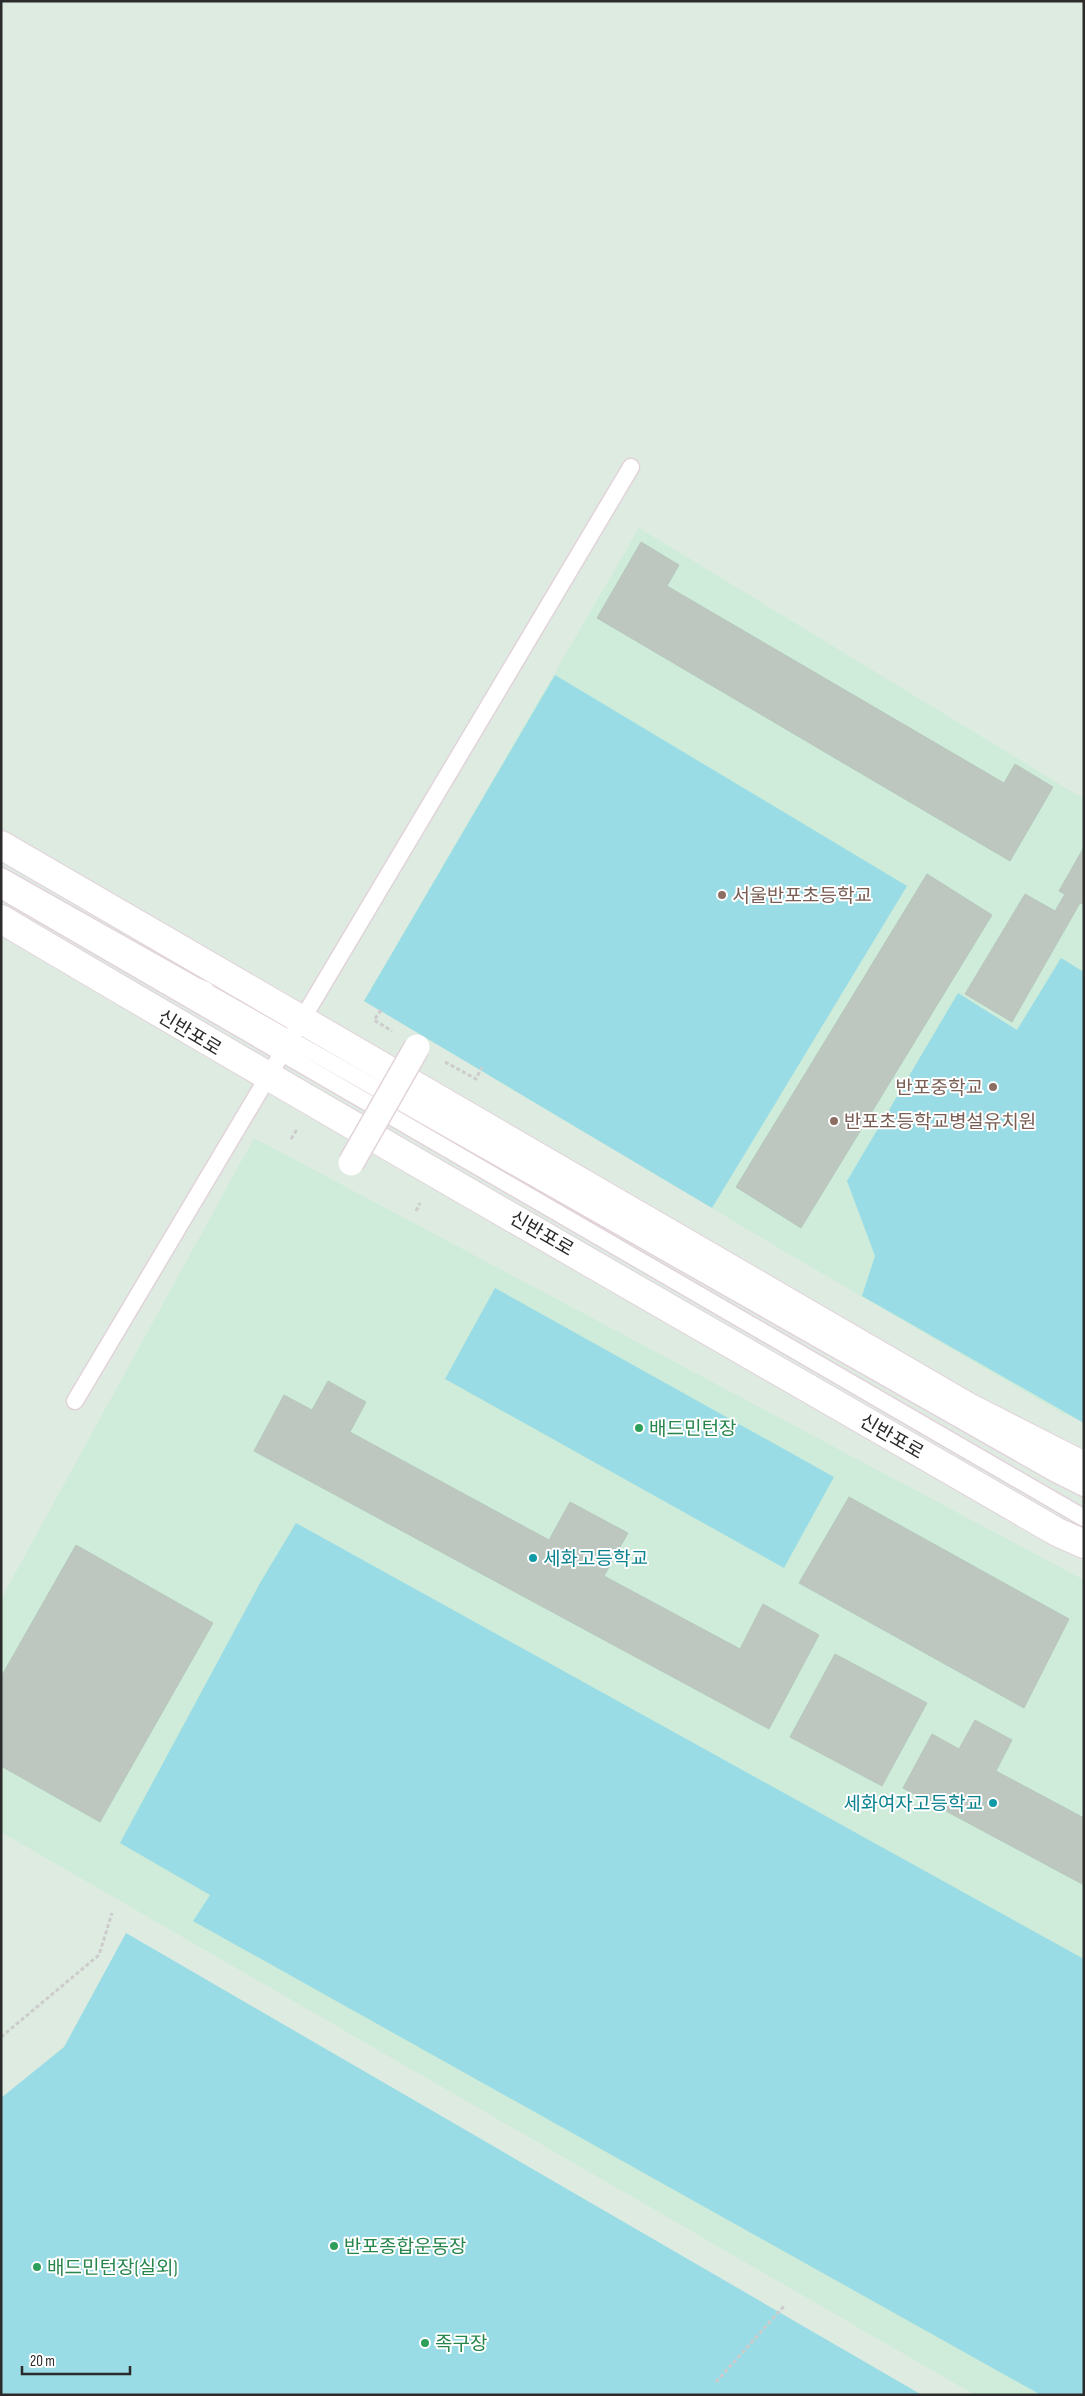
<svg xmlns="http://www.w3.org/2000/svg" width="1085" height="2396" viewBox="0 0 1085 2396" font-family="'Sofia Sans Condensed','Noto Sans KR',sans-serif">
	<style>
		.education { fill: #ceecd9 }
		.pitch { fill: #9adce5 }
		.building { fill: #bdc7c0; stroke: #b7c7bd }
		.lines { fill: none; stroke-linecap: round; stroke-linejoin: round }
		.service-casing { stroke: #e2d3db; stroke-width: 19 }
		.secondary-casing { stroke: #e2d3db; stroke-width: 30 }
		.path { stroke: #ccc; stroke-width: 3; stroke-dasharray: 4 2.5; stroke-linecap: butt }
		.service { stroke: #fff; stroke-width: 16 }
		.secondary { stroke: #fff; stroke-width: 28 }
		.pedestrian-bridge-casing { stroke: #e2d3db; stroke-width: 28; stroke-linecap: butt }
		.pedestrian-bridge { stroke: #fff; stroke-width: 25 }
		.education-dot { fill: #8d6e63; stroke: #fff; stroke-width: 2 }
		.leisure-dot { fill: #2e9e5b; stroke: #fff; stroke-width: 2 }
		.culture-dot { fill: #0f9aa8; stroke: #fff; stroke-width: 2 }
		.labels { text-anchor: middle; stroke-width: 4; stroke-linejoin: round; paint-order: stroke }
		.education-label { font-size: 19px; fill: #785e54; stroke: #fff; text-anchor: start }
		.street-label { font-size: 19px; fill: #2b2b2b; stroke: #fff }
		.leisure-label { font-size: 19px; fill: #27864d; stroke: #fff; text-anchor: start }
		.culture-label { font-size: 19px; fill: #0d838f; stroke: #fff; text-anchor: start }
	</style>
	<rect width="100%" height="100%" fill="#deebe1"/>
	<path class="education" d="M 639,528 L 1084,799 L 1084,1423 L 1060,1412 L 799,1260 L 364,1001 Z
		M 254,1138 L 1084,1580 L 1084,2395 L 975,2395 L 1,1832 L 1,1599 Z"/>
	<path class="pitch" d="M 555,675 L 907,886 L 712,1208 L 364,1001 Z
		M 1061,958 L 1084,972 L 1084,1423 L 862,1296 L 875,1256 L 847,1181 L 958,993 L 1017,1030 Z
		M 495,1288 L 834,1477 L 784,1568 L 445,1379 Z
		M 296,1523 L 1084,1959 L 1084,2395 L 1041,2395 L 193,1921 L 210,1895 L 120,1843 L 260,1583 Z
		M 126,1933 L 922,2395 L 1,2395 L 1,2098 L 64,2047 Z"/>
	<path class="building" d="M 641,542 L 679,565 L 667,586 L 1004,783 L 1015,764 L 1053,787 L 1010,861 L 597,618 Z
		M 1084,847 L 1084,905 L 1059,891 Z
		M 927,874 L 992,915 L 801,1228 L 736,1187 Z
		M 1025,894 L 1055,911 L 1065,894 L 1080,903 L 1012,1022 L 965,994 Z
		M 328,1381 L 366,1402 L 350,1432 L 549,1540 L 570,1502 L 628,1533 L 604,1576 L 740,1649 L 763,1604 L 819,1635 L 769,1729 L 254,1451 L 284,1395 L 312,1410 Z
		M 849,1497 L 1069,1619 L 1024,1708 L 799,1583 Z
		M 76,1545 L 213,1623 L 100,1822 L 1,1766 L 1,1677 Z
		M 835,1654 L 927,1703 L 882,1786 L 790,1737 Z
		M 975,1720 L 1012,1740 L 996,1771 L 1084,1818 L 1084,1885 L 903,1788 L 932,1734 L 959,1749 Z"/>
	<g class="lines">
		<defs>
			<path id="service" d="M 1,876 L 196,986 L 206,990
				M 1,890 L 1084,1518
				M 196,986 L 1054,1473 L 1084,1488
				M 75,1401 L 631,467"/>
			<path id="secondary" d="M 1,845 L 970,1408 L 1084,1466
				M 1,919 C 351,1127 705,1328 1057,1532 L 1084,1544"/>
		</defs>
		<use href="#service" class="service-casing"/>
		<use href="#secondary" class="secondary-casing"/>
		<path class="path" d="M 381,1010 L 374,1020 L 392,1031
			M 445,1062 L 476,1079 L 482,1067
			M 291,1139 L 296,1131 L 298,1132
			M 416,1211 L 420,1203
			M 1,2037 L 99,1955 L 112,1913
			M 716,2382 L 785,2305"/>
		<use href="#service" class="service"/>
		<use href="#secondary" class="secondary"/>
		<defs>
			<path id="pedestrian-bridge" d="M 351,1163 L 417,1047"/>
		</defs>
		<use href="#pedestrian-bridge" class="pedestrian-bridge-casing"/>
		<use href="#pedestrian-bridge" class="pedestrian-bridge"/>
	</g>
	<g class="education-dot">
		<circle cx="722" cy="895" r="5"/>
		<circle cx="993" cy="1087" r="5"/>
		<circle cx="834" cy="1121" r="5"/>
	</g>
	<g class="leisure-dot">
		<circle cx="639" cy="1428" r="5"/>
		<circle cx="334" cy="2246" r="5"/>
		<circle cx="37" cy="2267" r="5"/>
		<circle cx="425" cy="2343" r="5"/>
	</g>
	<g class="culture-dot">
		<circle cx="533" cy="1558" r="5"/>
		<circle cx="993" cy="1803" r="5"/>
	</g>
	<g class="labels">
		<g class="education-label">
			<text x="732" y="902">서울반포초등학교</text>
			<text x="983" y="1094" text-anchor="end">반포중학교</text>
			<text x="844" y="1128">반포초등학교병설유치원</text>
		</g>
		<g class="street-label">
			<text transform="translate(190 1032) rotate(31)" y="7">신반포로</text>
			<text transform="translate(542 1233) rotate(30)" y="7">신반포로</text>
			<text transform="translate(892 1436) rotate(30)" y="7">신반포로</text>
		</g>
		<g class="leisure-label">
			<text x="649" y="1435">배드민턴장</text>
			<text x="344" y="2253">반포종합운동장</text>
			<text x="47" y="2274">배드민턴장(실외)</text>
			<text x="435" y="2350">족구장</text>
		</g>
		<g class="culture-label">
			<text x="543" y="1565">세화고등학교</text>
			<text x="983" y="1810" text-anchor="end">세화여자고등학교</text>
		</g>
	</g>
	<rect width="1085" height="2396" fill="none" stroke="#2b2b2b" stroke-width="5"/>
	<path d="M22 2366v8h108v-8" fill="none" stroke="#2b2b2b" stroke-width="2.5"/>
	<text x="30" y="2366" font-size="15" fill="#2b2b2b" stroke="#ffffff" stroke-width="4" paint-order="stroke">20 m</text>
</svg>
